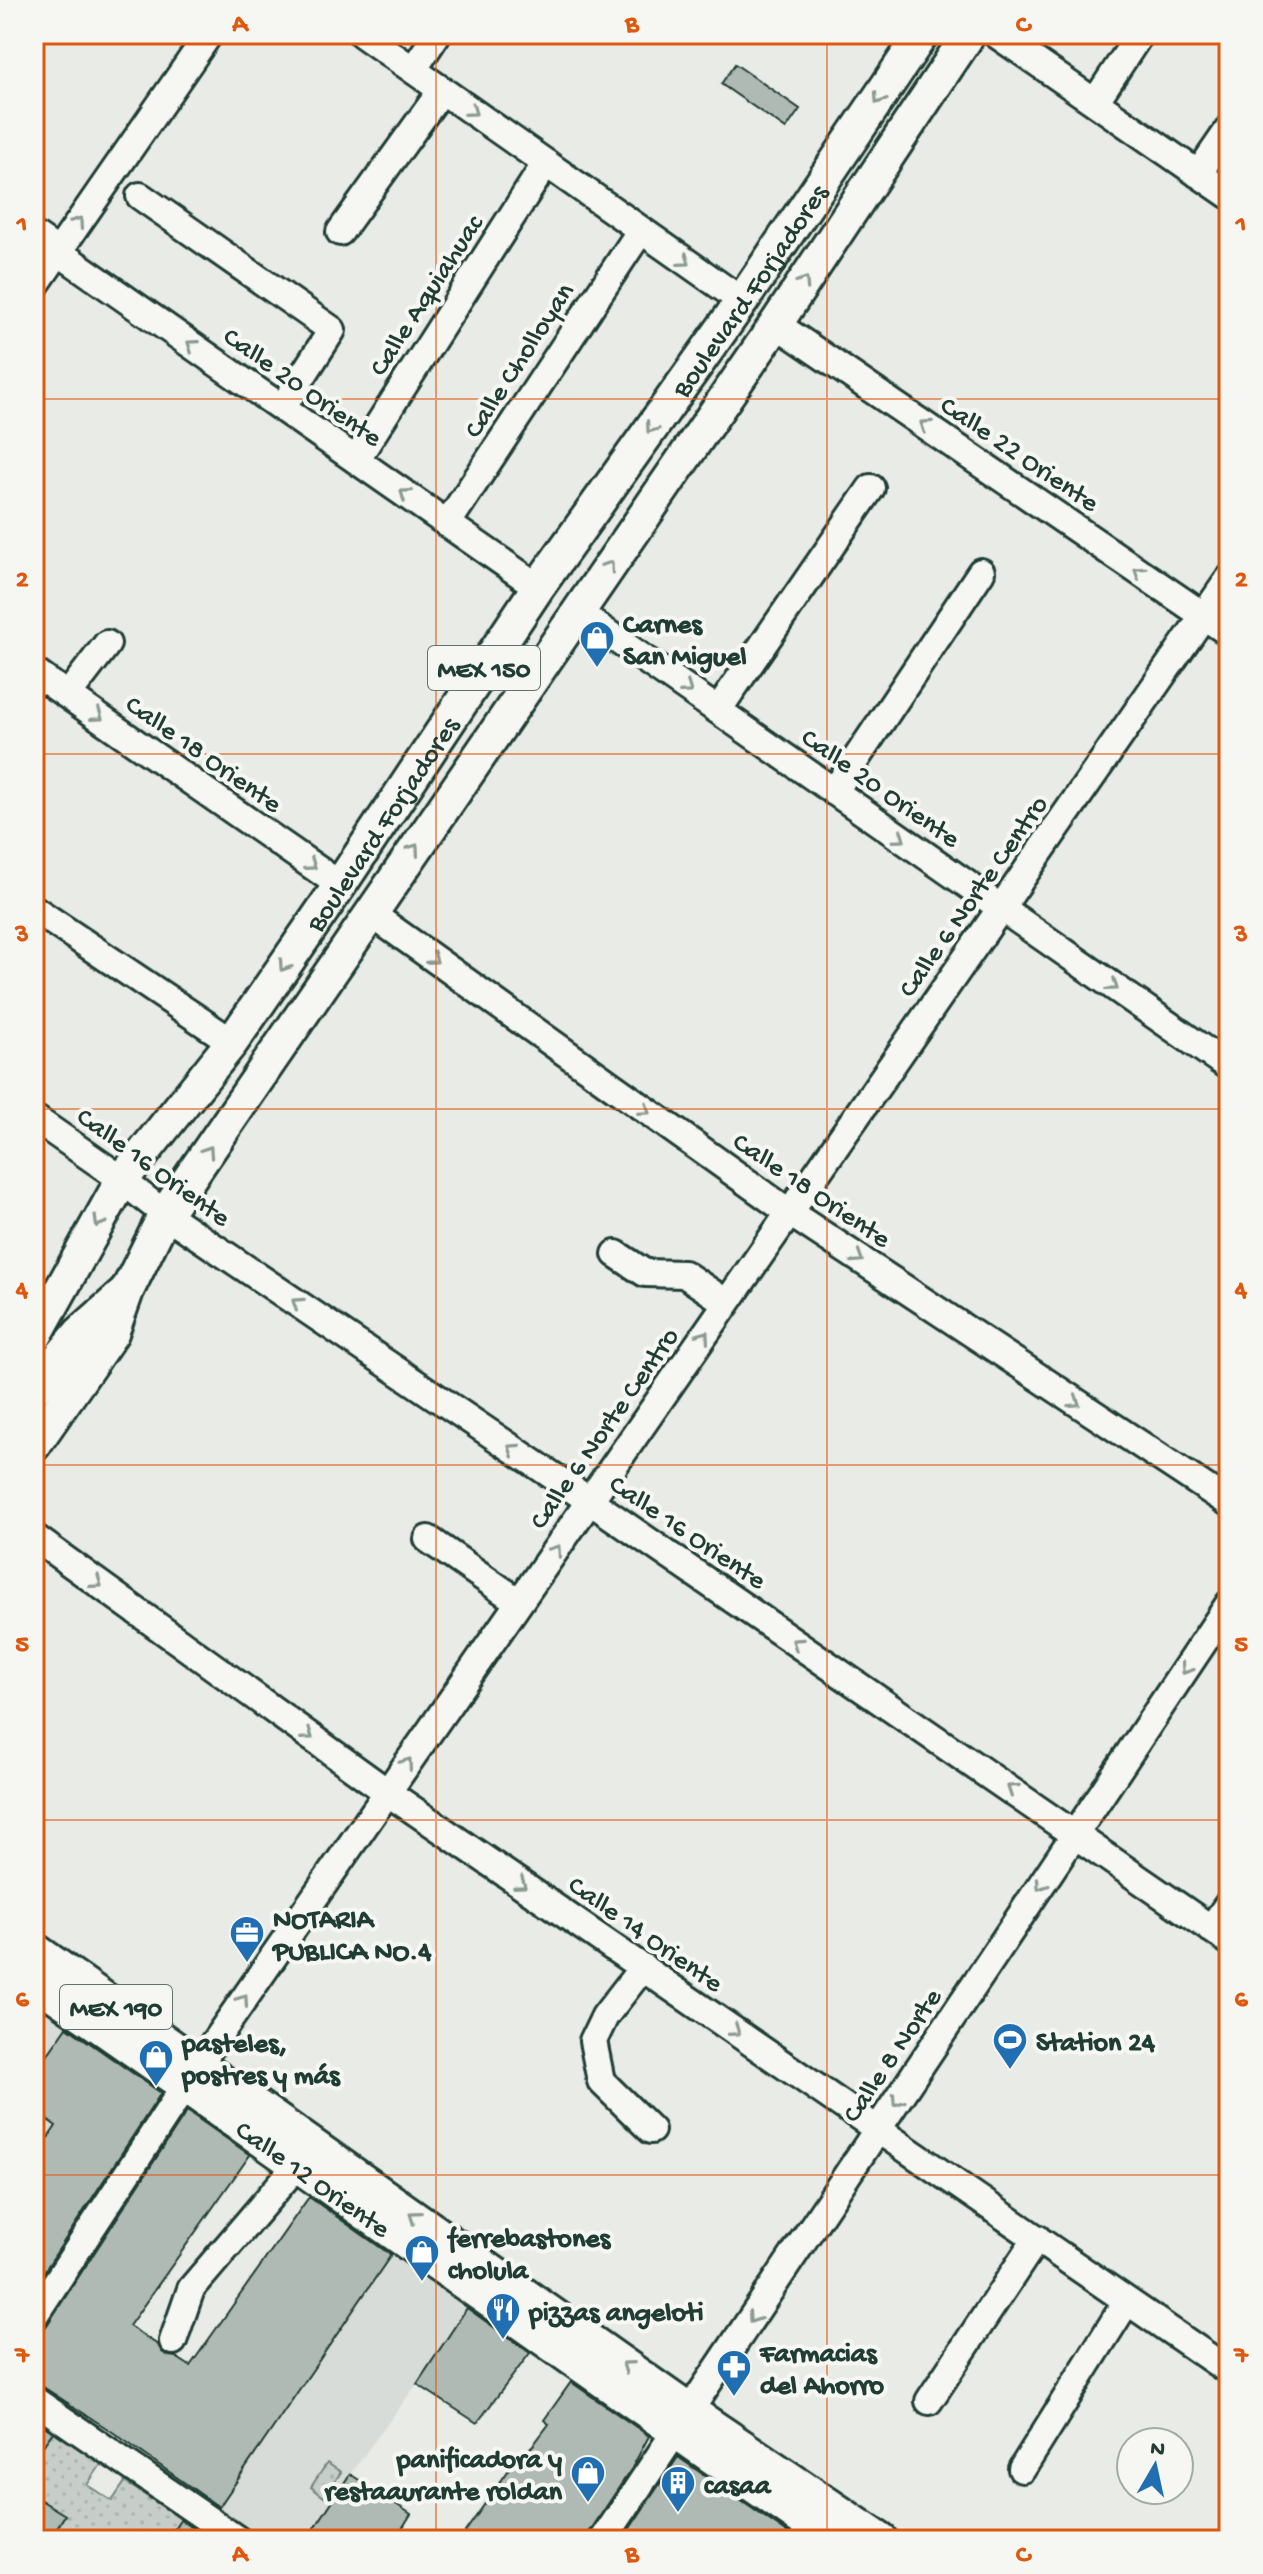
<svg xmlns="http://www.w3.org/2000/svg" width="1263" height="2574" viewBox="0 0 1263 2574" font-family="'Gochi Hand',sans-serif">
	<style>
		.built { fill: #d8dcd8 }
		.grass { fill: url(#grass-dots); stroke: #73867e; stroke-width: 2 }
		.building { fill: #b0bab5; stroke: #1f3d34; stroke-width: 2 }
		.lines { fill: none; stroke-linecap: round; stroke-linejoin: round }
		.minor-casing { stroke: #1f3d34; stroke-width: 32 }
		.major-casing { stroke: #1f3d34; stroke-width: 38 }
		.minor { stroke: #f6f6f2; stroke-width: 26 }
		.major { stroke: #f6f6f2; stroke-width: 32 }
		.oneway { stroke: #8a9a93 }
		.grid { fill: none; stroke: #de580e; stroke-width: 2; stroke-opacity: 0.55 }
		.labels { text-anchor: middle; stroke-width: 8; stroke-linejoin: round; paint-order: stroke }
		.shield { fill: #f6f6f2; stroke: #60746d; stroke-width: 2 }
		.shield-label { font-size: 26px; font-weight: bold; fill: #1f3d34 }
		.street-label { font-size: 28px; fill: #1f3d34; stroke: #f6f6f2 }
		.poi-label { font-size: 28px; font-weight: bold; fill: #1f3d34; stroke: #f6f6f2; text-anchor: start }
		.neatline { fill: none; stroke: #de580e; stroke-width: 3 }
		.grid-label { font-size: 26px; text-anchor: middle; font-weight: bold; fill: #de580e }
	</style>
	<defs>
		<pattern id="grass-dots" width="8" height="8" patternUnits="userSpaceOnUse" patternTransform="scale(2)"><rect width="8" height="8" fill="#c7cec9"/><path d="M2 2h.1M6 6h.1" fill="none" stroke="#aab2ad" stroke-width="1.8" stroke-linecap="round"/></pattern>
	</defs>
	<rect width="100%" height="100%" fill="#e9ebe7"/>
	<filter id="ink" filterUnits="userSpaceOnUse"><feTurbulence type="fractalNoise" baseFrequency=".0125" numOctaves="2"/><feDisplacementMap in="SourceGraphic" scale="16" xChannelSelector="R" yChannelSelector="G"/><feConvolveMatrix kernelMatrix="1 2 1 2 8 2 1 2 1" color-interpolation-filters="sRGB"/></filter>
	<g filter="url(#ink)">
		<path class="built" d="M 34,1994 L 71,2022 L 34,2074 Z
			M 34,2110 L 57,2127 L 34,2159 Z
			M 398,2244 L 472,2307 L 417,2384 L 350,2474 L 307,2540 L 266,2540 L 219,2508 Z"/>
		<path class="grass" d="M 55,2429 L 102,2463 L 87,2485 L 112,2501 L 125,2482 L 181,2519 L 168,2540 L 49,2540 L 65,2515 L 34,2496 L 34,2458 Z
			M 327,2463 L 341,2472 L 324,2497 L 311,2487 Z"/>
		<path class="building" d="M 735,64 L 800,109 L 786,129 L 721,84 Z
			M 67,2027 L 161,2093 L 34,2287 L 34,2159 L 56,2126 L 34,2110 L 34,2074 Z
			M 187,2111 L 250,2155 L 129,2326 L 158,2345 L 162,2352 L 169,2356 L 176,2357 L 190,2366 L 309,2197 L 391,2255 L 219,2507 L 114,2433 L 43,2387 L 34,2384 L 34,2332 L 42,2330 L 47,2325 Z
			M 467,2308 L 530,2353 L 477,2423 L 417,2384 Z
			M 571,2382 L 649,2436 L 632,2468 L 590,2531 L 587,2540 L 476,2540 L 465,2532 L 511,2467 L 534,2444 L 549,2424 L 544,2420 Z
			M 34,2419 L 53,2432 L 34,2458 Z
			M 678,2457 L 721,2487 L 798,2540 L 622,2540 Z
			M 350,2474 L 411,2514 L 395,2540 L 307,2540 Z
			M 34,2496 L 65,2515 L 49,2540 L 34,2540 Z
			M 180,2520 L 201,2534 L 196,2540 L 168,2540 Z"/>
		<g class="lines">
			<defs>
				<path id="minor" d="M 362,34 L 742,301
					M 996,34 L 1229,195
					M 413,70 L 437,34
					M 1095,102 L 1140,34
					M 1198,174 L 1229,129
					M 140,196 L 332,330 L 282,408
					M 340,232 L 442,90
					M 34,235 L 538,587
					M 34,287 L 209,34
					M 776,324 L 1229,633
					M 356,460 L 546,163
					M 447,524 L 641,230
					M 577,612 L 1229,1067
					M 34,672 L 340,885
					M 68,695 L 107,644
					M 718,710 L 871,488
					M 834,792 L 981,572
					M 34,909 L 232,1042
					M 370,913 L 790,1213 L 1229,1503
					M 34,1118 L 110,1171 L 165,1214 L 590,1501 L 1229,1941
					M 616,1254 L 645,1273 L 684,1274 L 727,1303
					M 34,1537 L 387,1792 L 1229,2371
					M 428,1539 L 519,1602
					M 1211,1929 L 1229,1903
					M 643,1967 L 605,2016 L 593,2041 L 601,2081 L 651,2130
					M 34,2316 L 199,2064 L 1229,579
					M 173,2341 L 191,2289 L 297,2165
					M 34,2400 L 238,2540
					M 929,2401 L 1037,2238
					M 1022,2469 L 1127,2301
					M 603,2540 L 1229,1604"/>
				<g id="major">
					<path id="s1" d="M 34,1338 L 122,1180 L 232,1042 L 340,885 L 538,587 L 742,301 L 922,34"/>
					<path d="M 34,1389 L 80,1333 L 125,1293"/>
					<path d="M 34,1445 L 112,1333 L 127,1291 L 165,1214 L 776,324 L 969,34"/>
					<path d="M 34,1949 L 690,2411 L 881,2540"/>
					<path id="s2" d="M 34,1981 C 301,2165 564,2357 832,2540"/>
				</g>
			</defs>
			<use href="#minor" class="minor-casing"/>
			<use href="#major" class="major-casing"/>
			<use href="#minor" class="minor"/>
			<use href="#major" class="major"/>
		</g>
		<defs><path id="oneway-chevron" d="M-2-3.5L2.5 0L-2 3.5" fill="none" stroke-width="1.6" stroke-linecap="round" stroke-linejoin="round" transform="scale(2)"/></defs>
		<g class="oneway">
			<use href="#oneway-chevron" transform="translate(879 99) rotate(124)"/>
			<use href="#oneway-chevron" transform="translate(472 111) rotate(35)"/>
			<use href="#oneway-chevron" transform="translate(78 222) rotate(-55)"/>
			<use href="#oneway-chevron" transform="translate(685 261) rotate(35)"/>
			<use href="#oneway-chevron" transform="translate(804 282) rotate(-57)"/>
			<use href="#oneway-chevron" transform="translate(192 345) rotate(-145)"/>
			<use href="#oneway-chevron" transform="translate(925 425) rotate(-146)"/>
			<use href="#oneway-chevron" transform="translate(651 428) rotate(125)"/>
			<use href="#oneway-chevron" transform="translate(405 494) rotate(-145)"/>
			<use href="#oneway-chevron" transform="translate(609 566) rotate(-55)"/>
			<use href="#oneway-chevron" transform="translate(1139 572) rotate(-146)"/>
			<use href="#oneway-chevron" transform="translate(687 689) rotate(35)"/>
			<use href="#oneway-chevron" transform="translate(98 716) rotate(35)"/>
			<use href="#oneway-chevron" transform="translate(900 838) rotate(35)"/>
			<use href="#oneway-chevron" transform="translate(414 849) rotate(-55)"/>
			<use href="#oneway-chevron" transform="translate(311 865) rotate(35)"/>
			<use href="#oneway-chevron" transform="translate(433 959) rotate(36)"/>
			<use href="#oneway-chevron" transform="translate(284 966) rotate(124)"/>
			<use href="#oneway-chevron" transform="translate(1113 986) rotate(35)"/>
			<use href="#oneway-chevron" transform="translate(645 1110) rotate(36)"/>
			<use href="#oneway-chevron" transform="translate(208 1151) rotate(-56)"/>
			<use href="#oneway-chevron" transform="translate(99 1222) rotate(120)"/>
			<use href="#oneway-chevron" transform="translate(858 1258) rotate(33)"/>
			<use href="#oneway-chevron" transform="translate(297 1303) rotate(-146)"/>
			<use href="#oneway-chevron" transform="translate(704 1336) rotate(-55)"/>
			<use href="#oneway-chevron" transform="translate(1075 1402) rotate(33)"/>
			<use href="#oneway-chevron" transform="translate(513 1449) rotate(-146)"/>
			<use href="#oneway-chevron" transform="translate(556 1550) rotate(-55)"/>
			<use href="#oneway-chevron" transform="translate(97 1583) rotate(36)"/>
			<use href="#oneway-chevron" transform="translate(797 1643) rotate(-146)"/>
			<use href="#oneway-chevron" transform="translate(1186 1669) rotate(124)"/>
			<use href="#oneway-chevron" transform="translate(308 1735) rotate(36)"/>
			<use href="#oneway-chevron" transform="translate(407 1763) rotate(-55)"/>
			<use href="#oneway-chevron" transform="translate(1012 1789) rotate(-146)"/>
			<use href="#oneway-chevron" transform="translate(521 1884) rotate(35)"/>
			<use href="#oneway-chevron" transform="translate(1041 1885) rotate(124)"/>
			<use href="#oneway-chevron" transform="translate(243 2000) rotate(-55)"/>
			<use href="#oneway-chevron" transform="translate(735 2031) rotate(35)"/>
			<use href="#oneway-chevron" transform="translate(897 2101) rotate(124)"/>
			<use href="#oneway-chevron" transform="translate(414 2216) rotate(-145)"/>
			<use href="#oneway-chevron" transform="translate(753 2318) rotate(124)"/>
			<use href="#oneway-chevron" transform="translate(627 2366) rotate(-145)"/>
		</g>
	</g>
	<path class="grid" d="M 436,34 L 436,2540M 827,34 L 827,2540M 34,399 L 1229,399M 34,754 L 1229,754M 34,1109 L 1229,1109M 34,1465 L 1229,1465M 34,1820 L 1229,1820M 34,2175 L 1229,2175"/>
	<defs>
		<symbol id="shop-pin" viewBox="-11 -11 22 30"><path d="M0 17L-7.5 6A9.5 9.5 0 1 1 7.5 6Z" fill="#1f6fb2" stroke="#f6f6f2"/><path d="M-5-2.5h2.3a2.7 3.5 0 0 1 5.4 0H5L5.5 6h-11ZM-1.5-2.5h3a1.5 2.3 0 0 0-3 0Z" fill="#fff"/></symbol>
		<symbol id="office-pin" viewBox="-11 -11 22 30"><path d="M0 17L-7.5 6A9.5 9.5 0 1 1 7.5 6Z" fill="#1f6fb2" stroke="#f6f6f2"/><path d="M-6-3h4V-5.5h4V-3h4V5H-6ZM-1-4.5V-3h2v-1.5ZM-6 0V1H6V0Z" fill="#fff"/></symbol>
		<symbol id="stadium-pin" viewBox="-11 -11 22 30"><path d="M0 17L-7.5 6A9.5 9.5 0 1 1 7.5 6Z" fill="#1f6fb2" stroke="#f6f6f2"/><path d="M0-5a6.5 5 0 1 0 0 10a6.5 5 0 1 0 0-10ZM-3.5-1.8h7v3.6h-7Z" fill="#fff"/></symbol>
		<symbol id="restaurant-pin" viewBox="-11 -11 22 30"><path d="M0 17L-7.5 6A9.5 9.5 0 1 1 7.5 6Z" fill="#1f6fb2" stroke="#f6f6f2"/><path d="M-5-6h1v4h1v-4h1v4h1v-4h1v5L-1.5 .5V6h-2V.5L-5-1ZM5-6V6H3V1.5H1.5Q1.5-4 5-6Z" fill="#fff"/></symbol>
		<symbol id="pharmacy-pin" viewBox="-11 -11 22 30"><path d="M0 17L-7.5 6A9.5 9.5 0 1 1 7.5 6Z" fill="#1f6fb2" stroke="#f6f6f2"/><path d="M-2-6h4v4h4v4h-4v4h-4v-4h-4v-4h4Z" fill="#fff"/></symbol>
		<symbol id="building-pin" viewBox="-11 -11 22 30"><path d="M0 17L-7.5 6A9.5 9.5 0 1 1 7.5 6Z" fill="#1f6fb2" stroke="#f6f6f2"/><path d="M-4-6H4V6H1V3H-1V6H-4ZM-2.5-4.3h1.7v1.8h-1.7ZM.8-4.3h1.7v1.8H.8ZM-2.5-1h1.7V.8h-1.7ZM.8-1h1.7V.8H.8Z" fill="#fff"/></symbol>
	</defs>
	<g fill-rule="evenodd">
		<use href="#shop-pin" x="577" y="618" width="40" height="54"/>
		<use href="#office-pin" x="227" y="1913" width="40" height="54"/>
		<use href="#stadium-pin" x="990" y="2020" width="40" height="54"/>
		<use href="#shop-pin" x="136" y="2037" width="40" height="54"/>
		<use href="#shop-pin" x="402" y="2232" width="40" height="54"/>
		<use href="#restaurant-pin" x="483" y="2290" width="40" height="54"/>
		<use href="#pharmacy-pin" x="714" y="2347" width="40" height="54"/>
		<use href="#shop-pin" x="568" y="2453" width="40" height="54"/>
		<use href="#building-pin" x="658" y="2463" width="40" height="54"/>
	</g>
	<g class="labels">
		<g class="shield">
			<rect x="428" y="646" width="112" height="44" rx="6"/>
			<rect x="60" y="1985" width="112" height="44" rx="6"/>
		</g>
		<g class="shield-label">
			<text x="484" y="677">MEX 150</text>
			<text x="116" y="2016">MEX 190</text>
		</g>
		<g class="street-label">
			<text dy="10" stroke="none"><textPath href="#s1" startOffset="1270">Boulevard Forjadores</textPath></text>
			<text transform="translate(424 294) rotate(-57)" y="10">Calle Aquiahuac</text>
			<text transform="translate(517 359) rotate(-57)" y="10">Calle Cholloyan</text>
			<text transform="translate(304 385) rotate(35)" y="10">Calle 20 Oriente</text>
			<text transform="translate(1021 452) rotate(34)" y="10">Calle 22 Oriente</text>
			<text transform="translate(205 752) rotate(35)" y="10">Calle 18 Oriente</text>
			<text transform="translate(882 786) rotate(35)" y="10">Calle 20 Oriente</text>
			<text dy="10" stroke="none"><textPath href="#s1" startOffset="622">Boulevard Forjadores</textPath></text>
			<text transform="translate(971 895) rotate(-55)" y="10">Calle 6 Norte Centro</text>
			<text transform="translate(155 1165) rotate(36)" y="10">Calle 16 Oriente</text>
			<text transform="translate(813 1188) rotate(34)" y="10">Calle 18 Oriente</text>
			<text transform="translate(602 1427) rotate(-55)" y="10">Calle 6 Norte Centro</text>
			<text transform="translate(689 1530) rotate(34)" y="10">Calle 16 Oriente</text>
			<text transform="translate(647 1932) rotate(35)" y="10">Calle 14 Oriente</text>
			<text transform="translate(890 2054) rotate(-56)" y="10">Calle 8 Norte</text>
			<text dy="10" stroke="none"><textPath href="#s2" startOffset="342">Calle 12 Oriente</textPath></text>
		</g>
		<g class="poi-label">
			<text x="623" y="632">Carnes<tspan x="623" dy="32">San Miguel</tspan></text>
			<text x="273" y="1927">NOTARIA<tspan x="273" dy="32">PUBLICA NO.4</tspan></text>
			<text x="1036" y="2050">Station 24</text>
			<text x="182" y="2051">pasteles,<tspan x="182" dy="32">postres y más</tspan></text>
			<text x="448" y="2246">ferrebastones<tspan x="448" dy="32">cholula</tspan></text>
			<text x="529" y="2320">pizzas angeloti</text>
			<text x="760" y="2361">Farmacias<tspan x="760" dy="32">del Ahorro</tspan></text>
			<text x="562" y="2467" text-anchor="end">panificadora y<tspan x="562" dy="32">restaaurante roldan</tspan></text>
			<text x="704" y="2493">casaa</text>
		</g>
	</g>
	<rect width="1263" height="2574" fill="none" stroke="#f6f6f2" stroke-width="88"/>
	<g transform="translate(1155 2466) rotate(9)"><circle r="38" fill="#f6f6f2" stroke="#a0aca6" stroke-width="2"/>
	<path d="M0-6L14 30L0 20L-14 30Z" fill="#1f6fb2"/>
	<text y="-12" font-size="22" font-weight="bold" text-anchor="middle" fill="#1f3d34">N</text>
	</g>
	<rect x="44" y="44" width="1175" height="2486" class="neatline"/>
	<g class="grid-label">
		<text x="240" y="31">A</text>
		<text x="632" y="31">B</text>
		<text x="1023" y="31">C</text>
		<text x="22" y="231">1</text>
		<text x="1241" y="231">1</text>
		<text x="22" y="586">2</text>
		<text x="1241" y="586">2</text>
		<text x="22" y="941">3</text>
		<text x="1241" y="941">3</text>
		<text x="22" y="1296">4</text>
		<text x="1241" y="1296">4</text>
		<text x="22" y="1651">5</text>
		<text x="1241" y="1651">5</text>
		<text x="22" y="2006">6</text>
		<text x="1241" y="2006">6</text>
		<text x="22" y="2362">7</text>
		<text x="1241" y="2362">7</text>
		<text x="240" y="2561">A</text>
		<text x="632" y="2561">B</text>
		<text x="1023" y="2561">C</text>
	</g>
</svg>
